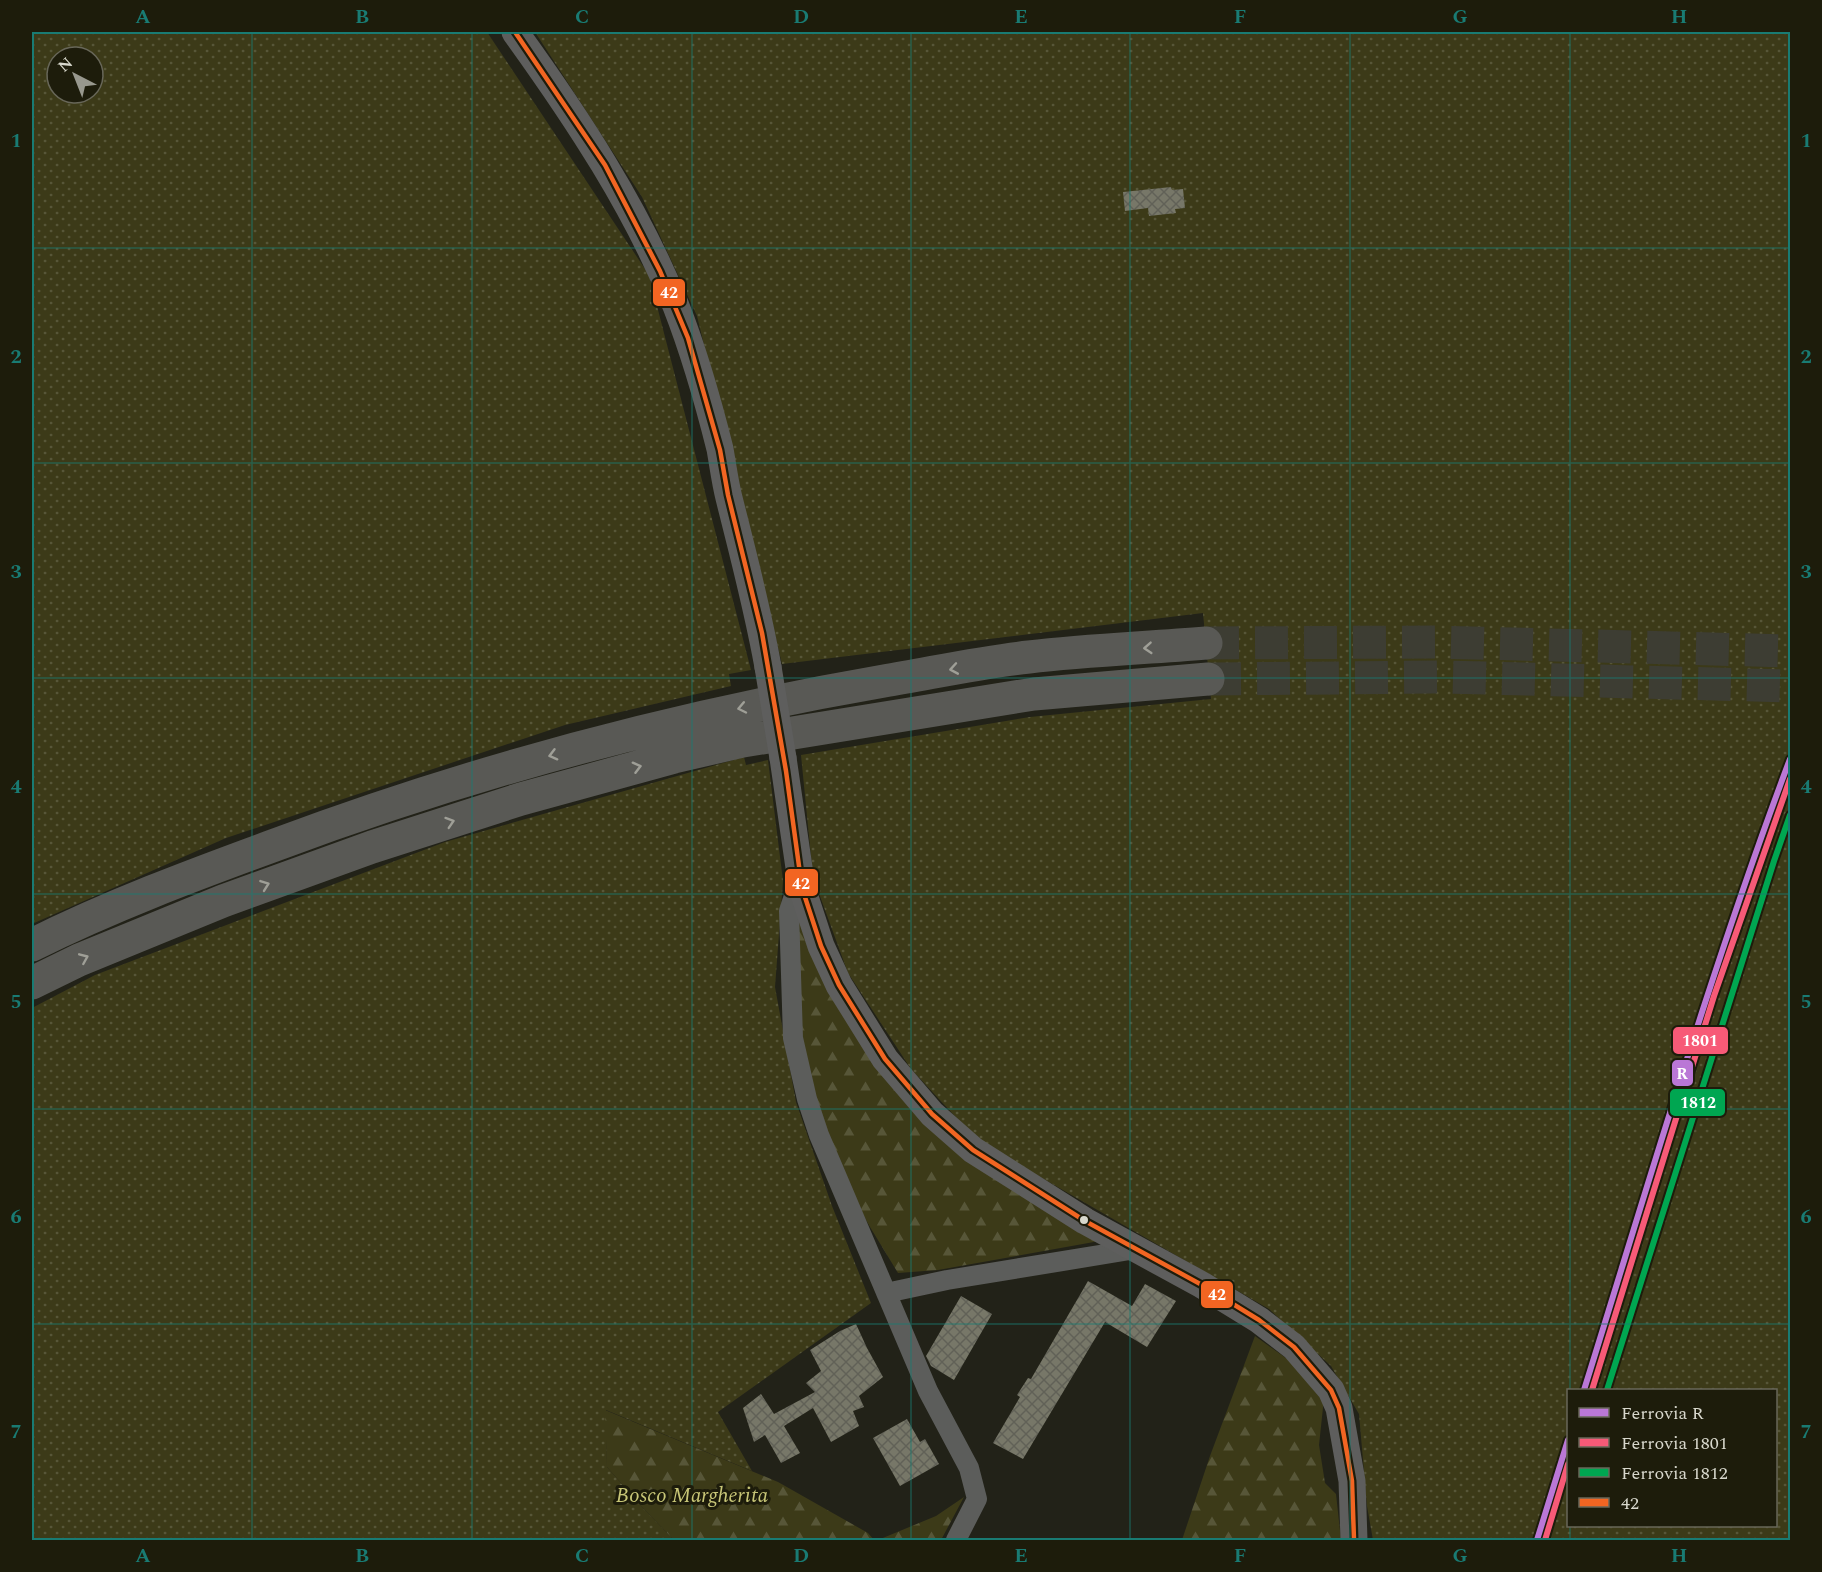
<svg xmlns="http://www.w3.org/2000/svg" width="1822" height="1572" viewBox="0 0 1822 1572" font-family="Spectral,serif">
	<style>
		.grass { fill: url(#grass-dots); fill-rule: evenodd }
		.forest { fill: url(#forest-firs) }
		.building { fill: url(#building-cross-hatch) }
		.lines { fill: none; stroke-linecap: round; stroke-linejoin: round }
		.highway-tunnel { stroke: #3d3d33; stroke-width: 33; stroke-dasharray: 33 16; stroke-linecap: butt }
		.street { stroke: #5c5d5b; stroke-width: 20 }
		.secondary { stroke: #5e5e5d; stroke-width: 27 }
		.highway { stroke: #595955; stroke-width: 33 }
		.secondary-bridge { stroke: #5e5e5d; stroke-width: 27 }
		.bus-1-casing { stroke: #1d1c0b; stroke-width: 9 }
		.bus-1 { stroke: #f26522; stroke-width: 4.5 }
		.rail-1-casing { stroke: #1d1c0b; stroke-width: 10 }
		.rail-2-casing { stroke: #1d1c0b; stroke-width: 10 }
		.rail-3-casing { stroke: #1d1c0b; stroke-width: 10 }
		.rail-1 { stroke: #ba77d6; stroke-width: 6 }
		.rail-2 { stroke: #f75a77; stroke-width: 6 }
		.rail-3 { stroke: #00a651; stroke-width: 6 }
		.oneway { stroke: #9f9f97 }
		.grid { fill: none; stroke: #197b73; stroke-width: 1.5; stroke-opacity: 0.55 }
		.bus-dot { fill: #d8d8cd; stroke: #1d1c0b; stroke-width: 2 }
		.labels { text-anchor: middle; stroke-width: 6; stroke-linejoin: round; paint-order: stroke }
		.park-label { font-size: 21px; font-style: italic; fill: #c8c677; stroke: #1d1c0b }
		.line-badge { stroke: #1d1c0b; stroke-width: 2 }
		.badge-label { font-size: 16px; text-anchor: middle; font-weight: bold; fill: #fff }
		.neatline { fill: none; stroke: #197b73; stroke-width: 2 }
		.grid-label { font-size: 20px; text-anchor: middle; font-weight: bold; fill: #197b73 }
	</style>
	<defs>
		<pattern id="grass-dots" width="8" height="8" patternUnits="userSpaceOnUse" patternTransform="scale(1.5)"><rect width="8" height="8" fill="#3c3a18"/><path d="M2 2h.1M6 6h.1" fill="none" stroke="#575638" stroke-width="1.8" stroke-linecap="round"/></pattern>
		<pattern id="forest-firs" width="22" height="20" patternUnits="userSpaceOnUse" patternTransform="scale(1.5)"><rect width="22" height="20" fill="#3c3a18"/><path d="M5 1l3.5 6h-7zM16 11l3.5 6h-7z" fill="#575638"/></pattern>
		<pattern id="building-cross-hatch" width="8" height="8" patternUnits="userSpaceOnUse" patternTransform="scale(1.5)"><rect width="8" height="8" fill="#777768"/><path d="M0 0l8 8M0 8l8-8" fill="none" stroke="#616157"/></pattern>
	</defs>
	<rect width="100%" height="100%" fill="#222218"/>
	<path class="grass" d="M 32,32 L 487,32 L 649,275 L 751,670 L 729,674 L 731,686 L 565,725 L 226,838 L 32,924 ZM 57,57 L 93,57 L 93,93 L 57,93 Z
		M 535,32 L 1790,32 L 1790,1540 L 1373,1540 L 1367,1506 L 1359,1414 L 1331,1366 L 1269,1309 L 978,1141 L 911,1069 L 848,973 L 813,877 L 801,755 L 1030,717 L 1211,699 L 1203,613 L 782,664 L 697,316 L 642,197 ZM 1568,1390 L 1776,1390 L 1776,1526 L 1568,1526 Z
		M 744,757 L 746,765 L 768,760 L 783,881 L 775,987 L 796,1102 L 832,1206 L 871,1303 L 718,1412 L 752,1471 L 606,1410 L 607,1467 L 642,1507 L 674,1540 L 32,1540 L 32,1008 L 95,975 L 445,842 Z"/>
	<path class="forest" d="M 798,913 L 884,1068 L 1105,1240 L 938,1270 L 898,1273 L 870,1227 L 845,1182 L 824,1134 L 797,1039 Z
		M 1255,1336 L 1297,1366 L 1324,1398 L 1319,1445 L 1325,1483 L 1336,1494 L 1341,1540 L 1182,1540 L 1210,1456 Z
		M 605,1410 L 778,1482 L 868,1533 L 874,1540 L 674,1540 L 642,1507 L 607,1467 Z
		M 964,1497 L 941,1540 L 878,1540 L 936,1516 Z"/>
	<path class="building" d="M 1171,187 L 1172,190 L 1183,189 L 1185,208 L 1175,209 L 1176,213 L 1149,216 L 1148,208 L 1125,211 L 1123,192 Z
		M 1088,1281 L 1132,1306 L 1145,1284 L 1176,1301 L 1147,1347 L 1105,1322 L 1023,1459 L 993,1443 L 1020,1397 L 1017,1395 L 1028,1378 L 1031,1379 Z
		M 961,1296 L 992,1314 L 954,1380 L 931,1366 L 926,1356 Z
		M 856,1324 L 867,1348 L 883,1377 L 859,1396 L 864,1407 L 853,1411 L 859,1426 L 831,1442 L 813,1408 L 784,1426 L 800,1453 L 781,1463 L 765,1435 L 754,1442 L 743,1408 L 761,1394 L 774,1414 L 815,1392 L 806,1383 L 821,1371 L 810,1350 L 840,1331 Z
		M 907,1419 L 920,1442 L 925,1439 L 939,1464 L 900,1486 L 873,1438 Z"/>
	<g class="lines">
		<path class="highway-tunnel" d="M 1206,643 L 1436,642 L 1790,651
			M 1208,679 L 1446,677 L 1790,686"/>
		<path class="street" d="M 802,888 L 794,896 L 789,911 L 793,1038 L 807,1099 L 819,1135 L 928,1391 L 969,1468 L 977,1499 L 956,1540
			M 886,1293 L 947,1280 L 1136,1249"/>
		<path class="secondary" d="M 515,32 C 577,118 636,207 676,306 C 694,352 708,401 720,449 C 723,466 725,482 729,498 C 743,554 758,610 768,667
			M 783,758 L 802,888 L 821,946 L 839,985 L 885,1059 L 932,1114 L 973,1150 L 1085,1221 L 1202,1285 L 1259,1320 L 1294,1347 L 1331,1390 L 1339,1408 L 1352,1481 L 1354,1540"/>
		<path class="highway" d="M 32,945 C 110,906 193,875 275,845 C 473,771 676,717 884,681 C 932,673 981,662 1029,657 C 1088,650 1147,648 1206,643
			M 32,983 L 79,960 L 223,901 L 372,847 L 521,799 L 674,757 L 743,741 L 1034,694 L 1208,679"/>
		<path class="secondary-bridge" d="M 768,667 L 783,758"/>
		<defs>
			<path id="bus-1" d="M 515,32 L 605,165 L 660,271 L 688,338 L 720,450 L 728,495 L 762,633 L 786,771 L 802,888 L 821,946 L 839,985 L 885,1059 L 932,1114 L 973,1150 L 1085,1221 L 1202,1285 L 1259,1320 L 1294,1347 L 1331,1390 L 1339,1408 L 1352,1481 L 1354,1540"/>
		</defs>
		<use href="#bus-1" class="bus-1-casing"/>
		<use href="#bus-1" class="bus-1"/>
		<defs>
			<path id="rail-1" d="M 1584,1390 C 1650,1179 1712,966 1790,759
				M 1537,1540 L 1568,1440"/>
			<path id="rail-2" d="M 1592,1390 L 1714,996 L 1790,779
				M 1545,1540 L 1568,1464"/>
			<path id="rail-3" d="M 1607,1390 L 1774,861 L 1790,815"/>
		</defs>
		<use href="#rail-1" class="rail-1-casing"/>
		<use href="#rail-2" class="rail-2-casing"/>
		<use href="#rail-3" class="rail-3-casing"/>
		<use href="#rail-1" class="rail-1"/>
		<use href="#rail-2" class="rail-2"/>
		<use href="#rail-3" class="rail-3"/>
	</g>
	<defs><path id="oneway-chevron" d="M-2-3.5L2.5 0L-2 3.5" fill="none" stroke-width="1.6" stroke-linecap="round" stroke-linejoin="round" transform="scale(1.5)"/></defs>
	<g class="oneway">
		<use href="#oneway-chevron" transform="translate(1148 648) rotate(176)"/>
		<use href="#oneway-chevron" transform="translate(954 669) rotate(170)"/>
		<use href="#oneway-chevron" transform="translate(742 708) rotate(168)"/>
		<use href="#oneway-chevron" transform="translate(553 755) rotate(165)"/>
		<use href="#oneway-chevron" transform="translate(637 767) rotate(-15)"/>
		<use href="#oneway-chevron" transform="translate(450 822) rotate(-18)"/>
		<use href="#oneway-chevron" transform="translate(265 885) rotate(-20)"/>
		<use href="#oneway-chevron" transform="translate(84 958) rotate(-23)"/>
	</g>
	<path class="grid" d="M 252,32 L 252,1540M 472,32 L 472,1540M 692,32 L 692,1540M 911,32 L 911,1540M 1130,32 L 1130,1540M 1350,32 L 1350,1540M 1570,32 L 1570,1390M 32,248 L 1790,248M 32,463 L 1790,463M 32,678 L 1790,678M 32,894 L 1790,894M 32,1109 L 1790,1109M 32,1324 L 1790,1324M 1570,1526 L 1570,1540"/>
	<circle class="bus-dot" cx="1084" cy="1220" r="5"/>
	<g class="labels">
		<g class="park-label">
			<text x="692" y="1502">Bosco Margherita</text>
		</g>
	</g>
	<g class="line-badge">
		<rect x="652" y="278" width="34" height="29" rx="6" fill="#f26522"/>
		<rect x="784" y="868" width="35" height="29" rx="6" fill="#f26522"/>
		<rect x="1672" y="1026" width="57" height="29" rx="6" fill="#f75a77"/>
		<rect x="1671" y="1059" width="23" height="28" rx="6" fill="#ba77d6"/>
		<rect x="1669" y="1088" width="57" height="29" rx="6" fill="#00a651"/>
		<rect x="1200" y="1280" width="34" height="29" rx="6" fill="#f26522"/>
	</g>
	<g class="badge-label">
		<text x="669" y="298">42</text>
		<text x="801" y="889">42</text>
		<text x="1700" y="1046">1801</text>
		<text x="1682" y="1079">R</text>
		<text x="1698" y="1108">1812</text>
		<text x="1217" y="1300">42</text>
	</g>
	<rect width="1822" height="1572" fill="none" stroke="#1d1c0b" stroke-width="66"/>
	<rect x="1567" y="1389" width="210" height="138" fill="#1d1c0b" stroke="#686759" stroke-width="1.5"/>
	<rect x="1579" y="1408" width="30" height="9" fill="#ba77d6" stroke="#686759" stroke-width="1.5"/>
	<text x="1621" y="1419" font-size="18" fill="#d8d8cd">Ferrovia R</text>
	<rect x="1579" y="1438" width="30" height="9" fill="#f75a77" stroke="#686759" stroke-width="1.5"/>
	<text x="1621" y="1449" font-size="18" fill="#d8d8cd">Ferrovia 1801</text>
	<rect x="1579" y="1468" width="30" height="9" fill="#00a651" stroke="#686759" stroke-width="1.5"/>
	<text x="1621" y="1479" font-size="18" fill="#d8d8cd">Ferrovia 1812</text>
	<rect x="1579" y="1498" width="30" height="9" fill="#f26522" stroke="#686759" stroke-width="1.5"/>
	<text x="1621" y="1509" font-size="18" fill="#d8d8cd">42</text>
	<g transform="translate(75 75) rotate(318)"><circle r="28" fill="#1d1c0b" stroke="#686759" stroke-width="1.5"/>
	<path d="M0-4.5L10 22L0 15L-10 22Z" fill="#98988e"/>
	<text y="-9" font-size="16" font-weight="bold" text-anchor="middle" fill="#d8d8cd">N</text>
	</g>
	<rect x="33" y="33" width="1756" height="1506" class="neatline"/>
	<g class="grid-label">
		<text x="143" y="23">A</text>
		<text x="362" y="23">B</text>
		<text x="582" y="23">C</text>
		<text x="801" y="23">D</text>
		<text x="1021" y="23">E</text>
		<text x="1240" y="23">F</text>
		<text x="1460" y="23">G</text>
		<text x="1679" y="23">H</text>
		<text x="16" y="147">1</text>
		<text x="1806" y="147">1</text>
		<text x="16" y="363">2</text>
		<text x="1806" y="363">2</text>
		<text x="16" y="578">3</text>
		<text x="1806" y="578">3</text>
		<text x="16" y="793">4</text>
		<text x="1806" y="793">4</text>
		<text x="16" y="1008">5</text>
		<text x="1806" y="1008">5</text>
		<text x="16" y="1223">6</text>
		<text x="1806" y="1223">6</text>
		<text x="16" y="1438">7</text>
		<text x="1806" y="1438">7</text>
		<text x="143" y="1562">A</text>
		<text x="362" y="1562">B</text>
		<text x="582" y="1562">C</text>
		<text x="801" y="1562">D</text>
		<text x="1021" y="1562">E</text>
		<text x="1240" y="1562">F</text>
		<text x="1460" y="1562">G</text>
		<text x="1679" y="1562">H</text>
	</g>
</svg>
